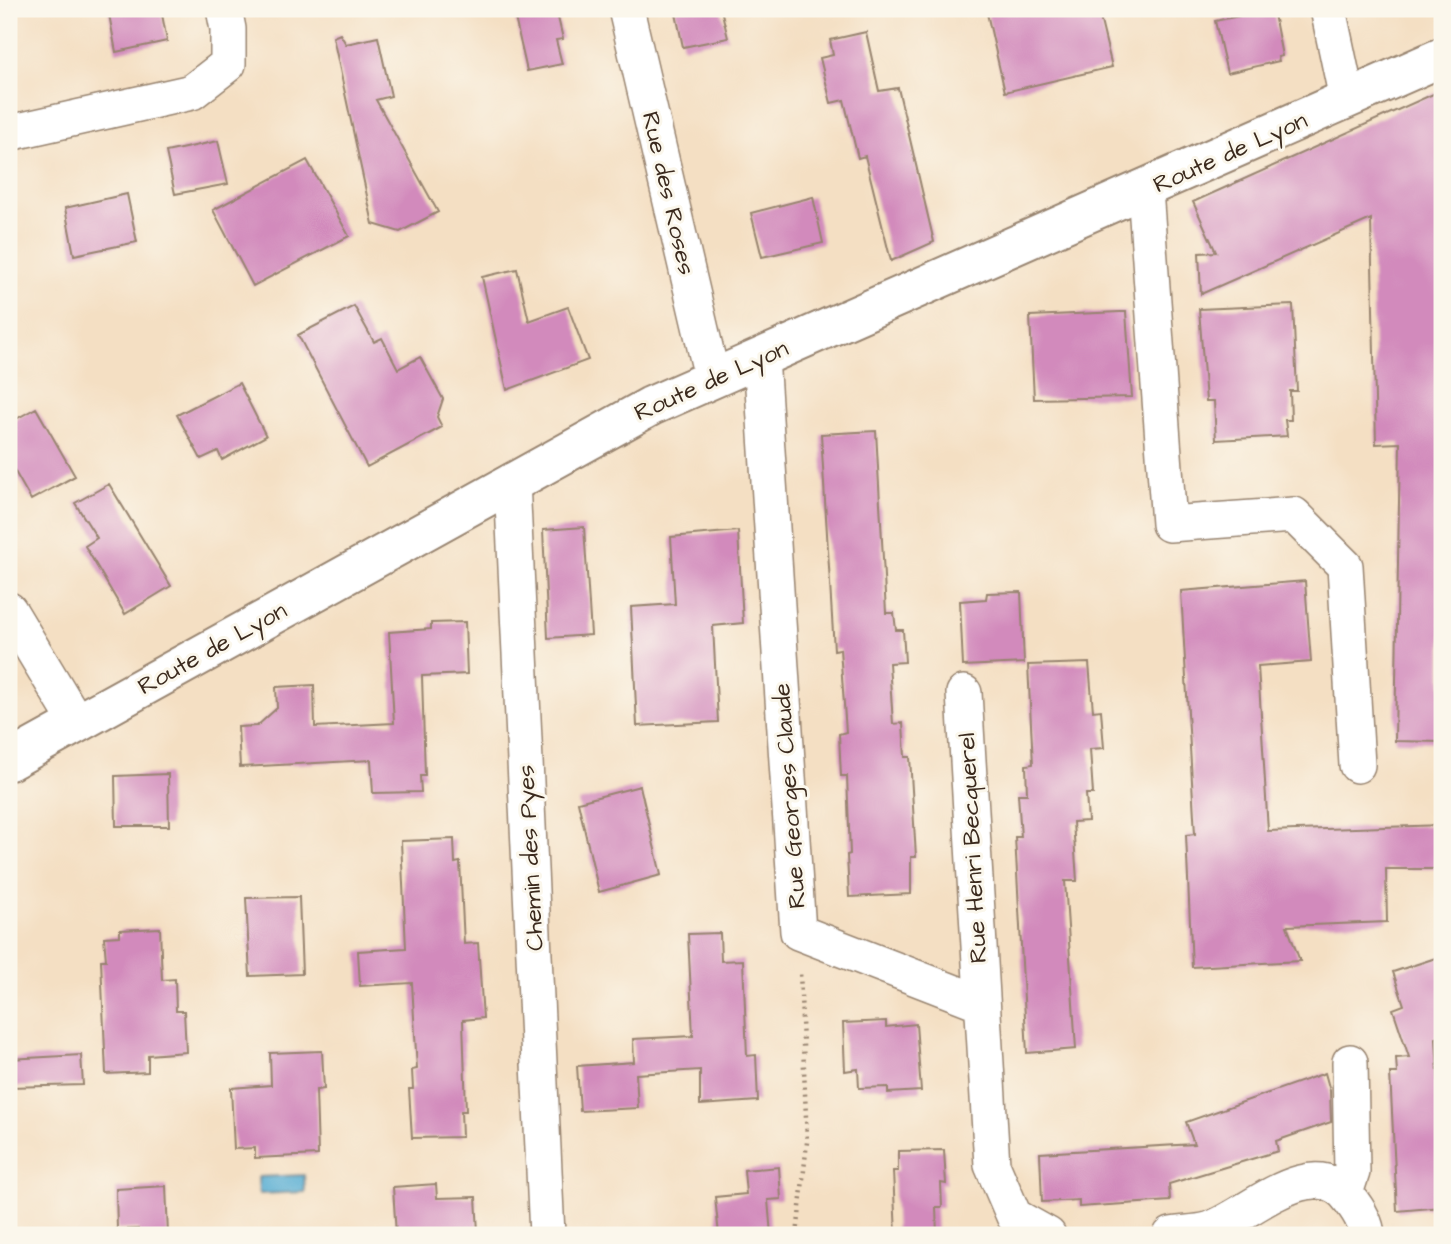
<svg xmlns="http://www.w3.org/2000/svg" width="1451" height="1244" viewBox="0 0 1451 1244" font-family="'Architects Daughter',sans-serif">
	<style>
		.water { fill: #56add3; stroke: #486c78; stroke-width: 2 }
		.building { fill: #d28abc }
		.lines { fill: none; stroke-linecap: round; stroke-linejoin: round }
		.minor-casing { stroke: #988470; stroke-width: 38 }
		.tertiary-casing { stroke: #988470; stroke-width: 42 }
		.path { stroke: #988470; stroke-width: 4.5; stroke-dasharray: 2 5; stroke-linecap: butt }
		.minor { stroke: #fff; stroke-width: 35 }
		.tertiary { stroke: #fff; stroke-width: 38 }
		.labels { text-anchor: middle; stroke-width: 6; stroke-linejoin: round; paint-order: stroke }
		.street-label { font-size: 24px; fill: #3b2a1e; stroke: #fbf7ec }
	</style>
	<rect width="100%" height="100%" fill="#fbf7ec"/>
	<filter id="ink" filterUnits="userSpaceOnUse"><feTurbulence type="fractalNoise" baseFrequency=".0143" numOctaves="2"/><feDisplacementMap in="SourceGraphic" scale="14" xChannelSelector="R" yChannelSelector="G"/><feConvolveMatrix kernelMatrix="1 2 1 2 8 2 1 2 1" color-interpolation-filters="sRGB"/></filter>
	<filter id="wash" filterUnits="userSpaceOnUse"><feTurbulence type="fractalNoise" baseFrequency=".00686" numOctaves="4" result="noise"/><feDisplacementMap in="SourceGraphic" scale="28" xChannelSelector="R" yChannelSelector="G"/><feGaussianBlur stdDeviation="1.57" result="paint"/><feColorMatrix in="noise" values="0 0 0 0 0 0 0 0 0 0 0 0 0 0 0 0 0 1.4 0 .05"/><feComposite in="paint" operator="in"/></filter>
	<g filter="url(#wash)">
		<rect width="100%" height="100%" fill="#f4dfc3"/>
		<path class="water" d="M 304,1175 L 305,1192 L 259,1194 L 258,1177 Z"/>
		<g id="blocks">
			<path class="building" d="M 108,9 L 161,9 L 167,41 L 116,52 Z
				M 513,9 L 556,9 L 563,39 L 556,40 L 562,64 L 527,71 Z
				M 675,9 L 721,9 L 728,38 L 683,47 Z
				M 986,9 L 1098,9 L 1112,67 L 1005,92 Z
				M 1237,9 L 1273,9 L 1282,56 L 1278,57 L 1279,61 L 1227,73 L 1215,21 L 1239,16 Z
				M 866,32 L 879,91 L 898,88 L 934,242 L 891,261 L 865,156 L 858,158 L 844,100 L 831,103 L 820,58 L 833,55 L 830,40 Z
				M 340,34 L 346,44 L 378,37 L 391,96 L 376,100 L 438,212 L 400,232 L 373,224 L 333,37 Z
				M 1442,90 L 1442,742 L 1395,741 L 1400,443 L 1376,444 L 1371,219 L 1201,294 L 1199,253 L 1216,252 L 1193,202 Z
				M 218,141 L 228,184 L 175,194 L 166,152 Z
				M 307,160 L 349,236 L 253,286 L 213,210 Z
				M 127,194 L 137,242 L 74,255 L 65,208 Z
				M 813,197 L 823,243 L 762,257 L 751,213 Z
				M 517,269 L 529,321 L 568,307 L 588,360 L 507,390 L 482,277 Z
				M 1293,305 L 1297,391 L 1290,391 L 1291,420 L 1285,420 L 1287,436 L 1216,440 L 1214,401 L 1206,401 L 1199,309 Z
				M 354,306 L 374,342 L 382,338 L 398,369 L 420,357 L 443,399 L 437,417 L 442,427 L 367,467 L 298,335 Z
				M 1120,312 L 1126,312 L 1132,397 L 1034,399 L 1030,316 Z
				M 239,383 L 266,436 L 222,460 L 218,451 L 201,459 L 177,415 Z
				M 36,408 L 75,476 L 31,500 L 9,461 L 9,423 Z
				M 876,431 L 886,613 L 894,613 L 896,630 L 903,630 L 905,662 L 889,663 L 893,724 L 903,723 L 905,757 L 910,757 L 916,857 L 911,857 L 911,894 L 849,897 L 847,855 L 850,854 L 847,776 L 841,776 L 839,734 L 846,732 L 840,649 L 834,650 L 821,434 Z
				M 109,484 L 171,586 L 125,614 L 85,546 L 97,538 L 75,503 Z
				M 584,527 L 591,635 L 548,638 L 543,530 Z
				M 738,531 L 743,623 L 713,626 L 718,722 L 637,726 L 631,607 L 675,604 L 671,537 Z
				M 1305,581 L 1311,662 L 1258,666 L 1268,831 L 1442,825 L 1442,869 L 1386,869 L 1387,922 L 1287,926 L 1300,961 L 1192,967 L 1186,835 L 1195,834 L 1181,591 Z
				M 1021,592 L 1024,663 L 963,666 L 960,601 L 986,599 L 987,593 Z
				M 465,622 L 467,674 L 422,676 L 425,776 L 420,776 L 421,792 L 373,793 L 371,760 L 240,767 L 238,727 L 257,726 L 277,708 L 276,687 L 314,685 L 315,727 L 394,723 L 389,632 L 431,629 L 431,623 Z
				M 1089,663 L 1093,711 L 1101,710 L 1104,748 L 1090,749 L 1093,794 L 1086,794 L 1088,821 L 1073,822 L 1077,881 L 1065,881 L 1076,1049 L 1027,1053 L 1015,837 L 1021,837 L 1018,794 L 1027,794 L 1026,765 L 1033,764 L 1028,665 Z
				M 168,774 L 169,826 L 116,826 L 115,776 Z
				M 640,786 L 661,875 L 599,892 L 578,802 Z
				M 454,839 L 455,863 L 460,862 L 464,944 L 478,943 L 483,1018 L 463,1020 L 466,1111 L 461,1111 L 462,1137 L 412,1138 L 409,1089 L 413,1089 L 412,1070 L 417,1069 L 412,983 L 360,986 L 358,951 L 406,948 L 401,841 Z
				M 299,897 L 302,974 L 250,976 L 246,898 Z
				M 160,928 L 162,980 L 175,979 L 176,1011 L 184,1011 L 186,1052 L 148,1055 L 148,1072 L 106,1074 L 101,960 L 106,960 L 104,937 L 120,936 L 120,930 Z
				M 720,933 L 721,961 L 743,960 L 747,1056 L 756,1055 L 758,1101 L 700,1105 L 700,1070 L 636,1074 L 638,1108 L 580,1111 L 577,1066 L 634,1062 L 633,1039 L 693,1036 L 688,934 Z
				M 1442,956 L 1442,1035 L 1436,1038 L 1442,1140 L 1442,1207 L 1397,1211 L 1390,1073 L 1397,1073 L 1396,1058 L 1409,1057 L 1393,1009 L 1404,1005 L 1393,972 Z
				M 886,1021 L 886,1027 L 916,1024 L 921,1091 L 888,1093 L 888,1087 L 859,1088 L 858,1069 L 845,1071 L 843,1023 Z
				M 322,1051 L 324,1089 L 316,1090 L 318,1155 L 255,1158 L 255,1148 L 234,1149 L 231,1088 L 271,1085 L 270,1053 Z
				M 81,1055 L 83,1085 L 9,1087 L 9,1059 Z
				M 1325,1073 L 1330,1091 L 1331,1122 L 1276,1141 L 1278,1151 L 1169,1184 L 1170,1201 L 1079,1207 L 1079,1200 L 1042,1202 L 1040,1153 L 1194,1144 L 1186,1122 Z
				M 944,1150 L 946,1184 L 941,1183 L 942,1207 L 936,1207 L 937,1235 L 896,1235 L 893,1171 L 898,1171 L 898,1151 Z
				M 779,1167 L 781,1199 L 768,1200 L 771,1235 L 719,1235 L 715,1197 L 746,1194 L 744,1170 Z
				M 436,1184 L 437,1198 L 476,1197 L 478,1232 L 466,1232 L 466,1235 L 396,1235 L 393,1187 Z
				M 166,1186 L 168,1235 L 138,1235 L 138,1229 L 117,1230 L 116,1189 Z"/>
		</g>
	</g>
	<g filter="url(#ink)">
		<use href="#blocks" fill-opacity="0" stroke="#988470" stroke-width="2"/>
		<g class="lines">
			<defs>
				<path id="minor" d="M 626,9 L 712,377
					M 1328,9 L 1347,99
					M 9,133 L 192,92 L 228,64 L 228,29 L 224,9
					M 1145,190 L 1169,524 L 1294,515 L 1345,566 L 1357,765
					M 761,357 L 798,932 L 981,1003
					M 512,481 L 547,1235
					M 9,610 L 77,723
					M 964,693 L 992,1165 L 1014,1216 L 1048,1235
					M 1345,1193 L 1352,1172 L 1350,1062
					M 1171,1235 C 1183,1233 1197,1233 1208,1230 C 1247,1217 1311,1151 1348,1197 C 1357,1208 1366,1221 1367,1235"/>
				<path id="tertiary" d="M 9,761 L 651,406 L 1442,57"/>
			</defs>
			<use href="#minor" class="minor-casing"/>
			<use href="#tertiary" class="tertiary-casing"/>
			<path class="path" d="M 797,1235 L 807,1142 L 800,971"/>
			<use href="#minor" class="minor"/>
			<use href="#tertiary" class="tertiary"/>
		</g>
	</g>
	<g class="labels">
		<g class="street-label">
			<text transform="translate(1230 152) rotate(-24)" y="8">Route de Lyon</text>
			<text transform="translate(669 193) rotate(77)" y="8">Rue des Roses</text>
			<text transform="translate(711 380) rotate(-24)" y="8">Route de Lyon</text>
			<text transform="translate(212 648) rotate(-29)" y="8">Route de Lyon</text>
			<text transform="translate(789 796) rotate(-94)" y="8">Rue Georges Claude</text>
			<text transform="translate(972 848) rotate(-93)" y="8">Rue Henri Becquerel</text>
			<text transform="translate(530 858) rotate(-93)" y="8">Chemin des Pyes</text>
		</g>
	</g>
	<rect width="1451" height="1244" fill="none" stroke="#fbf7ec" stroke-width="35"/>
</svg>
